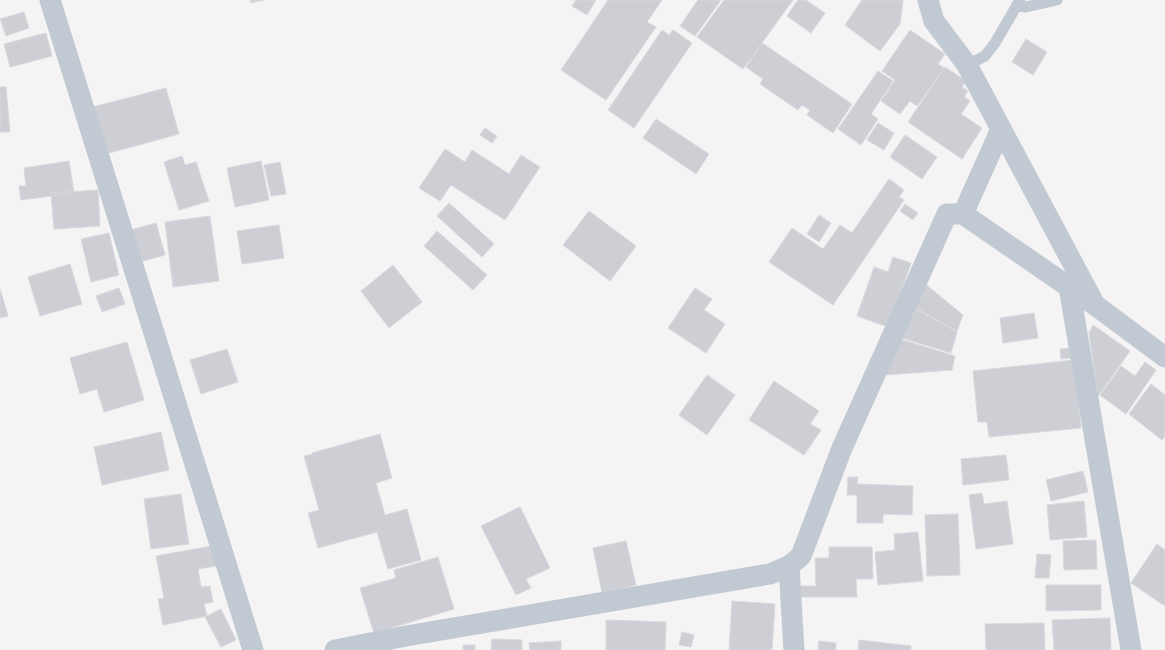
<svg xmlns="http://www.w3.org/2000/svg" width="1165" height="650" viewBox="0 0 1165 650" font-family="'Exo 2',sans-serif">
	<style>
		.building { fill: #cdcfd5; stroke: #d7d9de }
		.lines { fill: none; stroke-linecap: round; stroke-linejoin: round }
		.service { stroke: #c1cad2; stroke-width: 11 }
		.minor { stroke: #c1cad2; stroke-width: 21 }
	</style>
	<rect width="100%" height="100%" fill="#f5f3f3"/>
	<path class="building" d="M 250,0 L 264,0 L 251,3 Z
		M 576,0 L 596,0 L 587,15 L 572,6 Z
		M 608,0 L 662,0 L 647,22 L 656,27 L 606,100 L 561,70 Z
		M 698,0 L 721,0 L 695,36 L 680,26 Z
		M 724,0 L 793,0 L 743,69 L 697,37 Z
		M 798,0 L 806,0 L 825,13 L 811,33 L 787,16 Z
		M 862,0 L 903,0 L 900,24 L 880,51 L 845,25 Z
		M 24,12 L 29,28 L 6,36 L 0,19 Z
		M 662,30 L 669,35 L 673,30 L 692,43 L 634,128 L 608,110 Z
		M 910,30 L 945,54 L 938,64 L 944,68 L 917,106 L 910,101 L 900,114 L 881,101 L 895,80 L 882,71 Z
		M 46,33 L 52,56 L 10,67 L 4,44 Z
		M 1026,39 L 1047,52 L 1033,75 L 1012,62 Z
		M 762,43 L 852,104 L 833,133 L 807,115 L 810,110 L 802,105 L 798,110 L 760,84 L 763,79 L 746,67 Z
		M 945,67 L 966,81 L 962,87 L 968,91 L 964,97 L 970,101 L 961,114 L 982,128 L 962,159 L 908,122 Z
		M 878,71 L 893,81 L 871,114 L 878,119 L 861,145 L 838,129 Z
		M 0,87 L 6,87 L 10,132 L 0,132 Z
		M 166,88 L 179,134 L 102,155 L 89,108 Z
		M 656,119 L 709,154 L 696,174 L 643,138 Z
		M 878,123 L 894,133 L 884,150 L 867,140 Z
		M 485,128 L 497,136 L 492,143 L 480,135 Z
		M 905,135 L 937,157 L 922,179 L 890,157 Z
		M 445,149 L 465,162 L 472,150 L 509,174 L 521,155 L 540,167 L 505,220 L 451,185 L 440,201 L 419,188 Z
		M 182,156 L 185,165 L 196,162 L 209,201 L 179,210 L 164,162 Z
		M 69,161 L 74,193 L 21,200 L 19,186 L 26,186 L 24,168 Z
		M 261,161 L 269,200 L 235,207 L 227,168 Z
		M 280,162 L 286,194 L 271,196 L 264,165 Z
		M 889,179 L 904,190 L 899,197 L 904,200 L 833,305 L 769,262 L 792,228 L 823,249 L 840,225 L 852,233 Z
		M 98,190 L 100,226 L 54,229 L 51,193 Z
		M 449,203 L 494,244 L 482,257 L 437,216 Z
		M 905,204 L 918,213 L 913,220 L 900,211 Z
		M 589,211 L 636,246 L 610,281 L 563,245 Z
		M 819,215 L 831,223 L 819,242 L 807,234 Z
		M 210,216 L 219,281 L 173,287 L 165,222 Z
		M 156,223 L 165,255 L 136,263 L 127,231 Z
		M 279,225 L 284,258 L 242,264 L 237,231 Z
		M 437,231 L 487,275 L 473,290 L 424,246 Z
		M 109,233 L 119,275 L 91,282 L 81,239 Z
		M 893,257 L 911,263 L 888,327 L 857,316 L 874,267 L 888,272 Z
		M 70,264 L 82,304 L 40,316 L 28,277 Z
		M 393,265 L 422,302 L 389,328 L 361,291 Z
		M 923,282 L 963,315 L 957,331 L 912,306 Z
		M 119,288 L 125,304 L 102,312 L 96,296 Z
		M 695,288 L 712,299 L 704,310 L 725,324 L 706,353 L 668,328 Z
		M 0,289 L 8,316 L 0,318 Z
		M 916,309 L 957,332 L 951,353 L 902,338 Z
		M 1034,313 L 1038,338 L 1003,343 L 1000,318 Z
		M 1093,325 L 1130,351 L 1098,396 L 1089,333 Z
		M 900,339 L 955,356 L 952,370 L 884,375 Z
		M 127,342 L 144,400 L 104,412 L 97,389 L 80,394 L 70,358 Z
		M 1071,348 L 1073,358 L 1061,359 L 1060,349 Z
		M 227,349 L 238,382 L 201,394 L 190,360 Z
		M 1074,360 L 1081,428 L 989,437 L 987,422 L 978,422 L 973,371 Z
		M 1145,362 L 1156,370 L 1126,414 L 1100,395 L 1121,366 L 1135,376 Z
		M 707,375 L 735,395 L 707,435 L 679,415 Z
		M 774,381 L 819,411 L 810,424 L 821,430 L 804,455 L 749,420 Z
		M 1151,384 L 1165,395 L 1165,436 L 1162,440 L 1129,414 Z
		M 161,432 L 169,470 L 102,485 L 94,447 Z
		M 380,434 L 392,478 L 376,483 L 385,515 L 407,509 L 421,560 L 388,569 L 377,532 L 318,548 L 308,513 L 319,510 L 304,456 L 313,454 L 312,453 Z
		M 1006,455 L 1009,480 L 963,485 L 961,459 Z
		M 1083,471 L 1088,492 L 1051,501 L 1046,480 Z
		M 848,477 L 858,477 L 857,484 L 913,486 L 912,515 L 883,514 L 883,523 L 857,523 L 857,495 L 847,495 Z
		M 982,493 L 984,504 L 1007,501 L 1013,544 L 976,549 L 969,495 Z
		M 181,494 L 189,544 L 151,549 L 144,499 Z
		M 1084,501 L 1087,537 L 1050,540 L 1047,505 Z
		M 520,507 L 550,568 L 526,579 L 531,588 L 516,595 L 481,526 Z
		M 958,514 L 960,575 L 927,576 L 925,515 Z
		M 918,532 L 923,581 L 878,585 L 875,552 L 895,550 L 894,534 Z
		M 1096,540 L 1097,569 L 1064,570 L 1063,541 Z
		M 626,541 L 636,585 L 602,593 L 593,548 Z
		M 1157,544 L 1165,550 L 1165,606 L 1131,583 Z
		M 212,546 L 216,566 L 198,569 L 201,587 L 210,586 L 213,602 L 204,604 L 207,616 L 163,625 L 158,599 L 164,598 L 156,556 Z
		M 829,547 L 872,547 L 873,579 L 856,579 L 857,597 L 800,597 L 800,586 L 816,586 L 815,558 L 829,558 Z
		M 1037,554 L 1051,555 L 1049,578 L 1035,578 Z
		M 438,557 L 454,609 L 374,633 L 360,588 L 396,578 L 394,570 Z
		M 1046,585 L 1101,585 L 1101,610 L 1046,611 Z
		M 732,601 L 775,604 L 772,650 L 729,650 Z
		M 221,609 L 236,640 L 221,647 L 205,617 Z
		M 1110,618 L 1111,650 L 1054,650 L 1052,620 Z
		M 606,620 L 666,622 L 665,650 L 606,650 Z
		M 1044,623 L 1045,650 L 986,650 L 985,624 Z
		M 682,632 L 694,635 L 691,647 L 679,645 Z
		M 492,639 L 522,640 L 522,650 L 491,650 Z
		M 859,640 L 911,646 L 911,650 L 858,650 Z
		M 561,641 L 561,650 L 530,650 L 529,643 Z
		M 819,641 L 836,643 L 836,650 L 818,650 Z
		M 463,645 L 475,645 L 475,650 L 463,650 Z"/>
	<g class="lines">
		<path class="service" d="M 1016,6 L 1026,7 L 1057,0
			M 967,65 L 985,56 L 995,43 L 1020,0"/>
		<path class="minor" d="M 50,0 L 253,650
			M 928,0 L 934,21 L 967,65 L 1095,305 L 1165,357
			M 963,214 L 1001,129
			M 1069,287 L 1131,650
			M 789,566 L 794,650
			M 335,650 L 406,636 L 770,574 L 789,566 L 801,556 L 842,448 L 947,214 L 963,214 L 1095,305"/>
	</g>
</svg>
